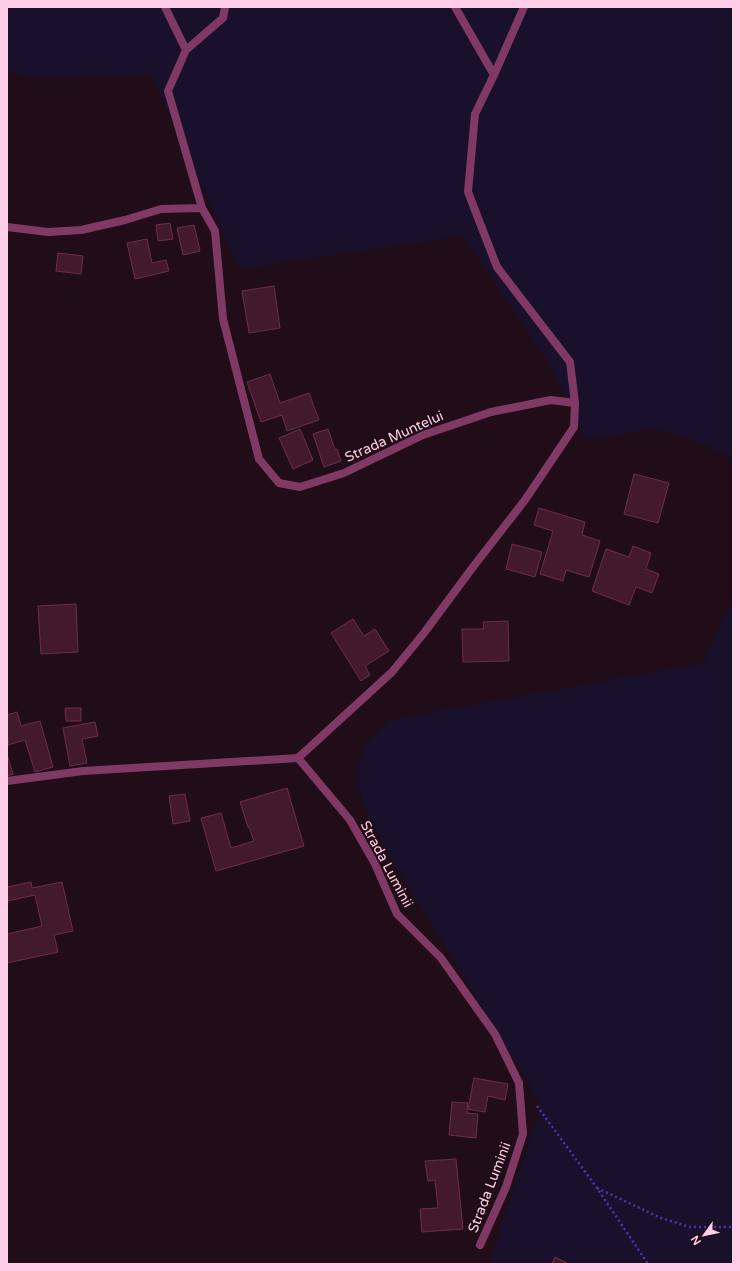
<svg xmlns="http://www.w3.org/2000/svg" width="740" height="1271" viewBox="0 0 740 1271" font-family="'Varela Round',sans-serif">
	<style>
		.green { fill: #19112b }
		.building { fill: #421a2c; stroke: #6e2c4a }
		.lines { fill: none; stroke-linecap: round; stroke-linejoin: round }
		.path { stroke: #552fb1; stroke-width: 2.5; stroke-dasharray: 2 3; stroke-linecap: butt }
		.street { stroke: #803964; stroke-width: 8 }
		.labels { text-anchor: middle; stroke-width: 3.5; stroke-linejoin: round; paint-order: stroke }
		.street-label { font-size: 14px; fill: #fecee8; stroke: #210d17 }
	</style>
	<rect width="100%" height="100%" fill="#210d17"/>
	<path class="green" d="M 7,7 L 733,7 L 733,458 L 696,441 L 655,429 L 586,439 L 547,360 L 463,236 L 239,269 L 151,75 L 39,79 L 7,71 Z
		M 733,598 L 733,1264 L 489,1264 L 541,1104 L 395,865 L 368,814 L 359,790 L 359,761 L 370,739 L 390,720 L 704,663 Z"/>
	<path class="building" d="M 170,223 L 173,239 L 158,241 L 156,225 Z
		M 194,225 L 200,251 L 183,255 L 177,228 Z
		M 147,239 L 152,263 L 166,260 L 169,271 L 135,279 L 127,243 Z
		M 58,253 L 83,256 L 81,274 L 56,271 Z
		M 274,286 L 280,328 L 249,333 L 242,291 Z
		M 270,374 L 280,403 L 309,393 L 319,420 L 287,431 L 282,415 L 261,422 L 247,382 Z
		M 300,429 L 313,460 L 293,469 L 279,438 Z
		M 328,429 L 335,450 L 337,449 L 341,461 L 324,467 L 313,434 Z
		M 634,474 L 669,483 L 658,523 L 624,514 Z
		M 539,508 L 585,522 L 582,535 L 600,541 L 589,577 L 566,570 L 563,581 L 540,574 L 553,531 L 534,525 Z
		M 512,544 L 542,552 L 535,577 L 506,569 Z
		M 633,546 L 651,553 L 646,569 L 659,574 L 652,593 L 636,587 L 629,605 L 592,591 L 606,549 L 629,557 Z
		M 76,604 L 78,652 L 41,654 L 38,606 Z
		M 353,619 L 364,636 L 375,629 L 389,651 L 365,666 L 370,675 L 361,681 L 331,633 Z
		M 508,621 L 509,661 L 463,662 L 462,629 L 484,629 L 483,622 Z
		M 65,708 L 81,708 L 81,721 L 66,721 Z
		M 17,712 L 21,726 L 40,721 L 53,767 L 35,772 L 25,740 L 8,745 L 7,715 Z
		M 95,722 L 98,736 L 82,739 L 87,763 L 70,766 L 63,728 Z
		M 7,754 L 13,774 L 7,776 Z
		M 287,788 L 304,846 L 216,871 L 201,818 L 221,813 L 231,848 L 254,841 L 249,827 L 248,827 L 240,802 Z
		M 185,794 L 190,821 L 173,824 L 169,796 Z
		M 31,882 L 32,888 L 62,882 L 73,931 L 54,935 L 58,952 L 7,963 L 7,934 L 42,926 L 35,895 L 8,901 L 7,887 Z
		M 474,1078 L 508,1084 L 505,1100 L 488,1096 L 485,1112 L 468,1109 Z
		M 452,1102 L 468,1103 L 467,1113 L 478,1114 L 476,1138 L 449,1135 Z
		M 456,1159 L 463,1229 L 422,1232 L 420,1209 L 438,1208 L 435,1180 L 428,1181 L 425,1161 Z
		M 555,1257 L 569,1264 L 552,1264 Z"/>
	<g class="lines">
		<path class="path" d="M 537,1106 L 597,1188 L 648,1264
			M 597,1188 L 661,1218 L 690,1227 L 733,1227"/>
		<path class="street" d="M 165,7 L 186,50
			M 455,7 L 494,75
			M 524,7 L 494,75 L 475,114 L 468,192 L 497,267 L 570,362 L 575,403
			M 202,208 L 168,91 L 186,50 L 223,18 L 225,7
			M 7,227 L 48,232 L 81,230 L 125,220 L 161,209 L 202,208 L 215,231 L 223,319 L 259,459 L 279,483 L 300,487 L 344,473 L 423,435 L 491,412 L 551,400 L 575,403 L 574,427 L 525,500 L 473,567 L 424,633 L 392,672 L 298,758
			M 7,781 L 83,771 L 298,758 L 350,820 L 375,864 L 397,914 L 441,958 L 495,1034 L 519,1083 L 523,1134 L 506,1187 L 480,1245"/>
	</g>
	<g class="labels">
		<g class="street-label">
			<text transform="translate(394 436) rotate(-24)" y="5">Strada Muntelui</text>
			<text transform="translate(387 864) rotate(62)" y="5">Strada Luminii</text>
			<text transform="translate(489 1187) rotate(-69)" y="5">Strada Luminii</text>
		</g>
	</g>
	<rect width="740" height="1271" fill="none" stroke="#fecee8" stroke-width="16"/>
	<g transform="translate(704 1235) rotate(237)" stroke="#210d17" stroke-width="3" paint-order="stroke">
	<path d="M0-3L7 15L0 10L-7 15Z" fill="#fecee8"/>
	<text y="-6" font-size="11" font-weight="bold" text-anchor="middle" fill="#fecee8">N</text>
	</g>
</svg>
